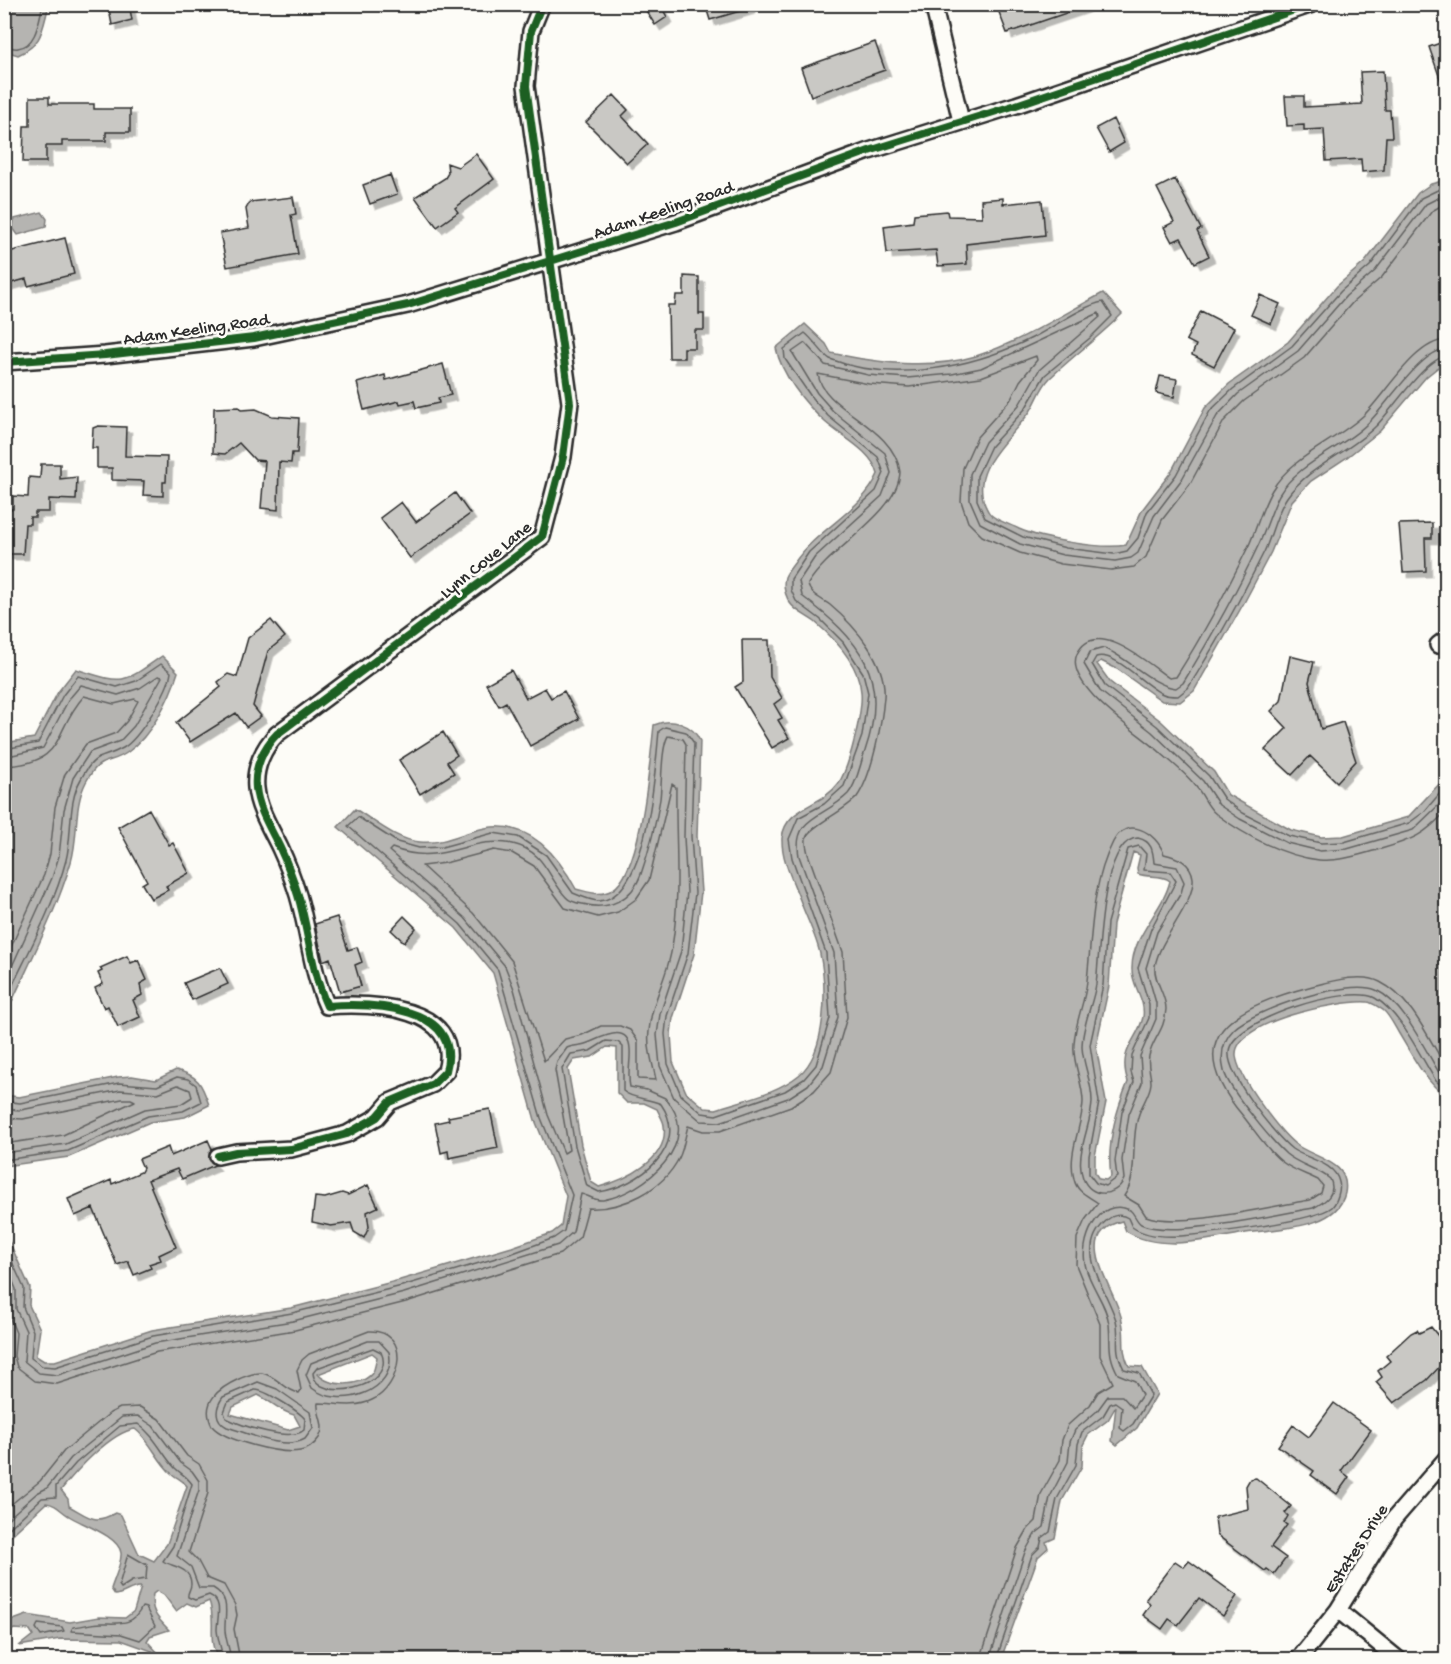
<svg xmlns="http://www.w3.org/2000/svg" width="1451" height="1664" viewBox="0 0 1451 1664" font-family="'Gochi Hand',sans-serif">
	<style>
		.water { fill: #b5b4b1; stroke: #7e7d7b; stroke-width: 1.5; fill-rule: evenodd }
		.lines { fill: none; stroke-linecap: round; stroke-linejoin: round }
		.shore { stroke: #626261; stroke-width: 1.5 }
		.building { fill: #c9c8c4; stroke: #2b2b2b; stroke-width: 1.5; filter: url(#shadow) }
		.minor-casing { stroke: #2b2b2b; stroke-width: 20 }
		.minor { stroke: #fdfcf7; stroke-width: 15 }
		.cycleway-casing { stroke: #fdfcf7; stroke-width: 11 }
		.cycleway { stroke: #1b5e20; stroke-width: 8 }
		.labels { text-anchor: middle; stroke-width: 5; stroke-linejoin: round; paint-order: stroke }
		.street-label { font-size: 18px; fill: #2b2b2b; stroke: #fdfcf7 }
	</style>
	<defs>
		<filter id="shadow"><feDropShadow dx="5.5" dy="5.5" stdDeviation="0" flood-color="#0004"/></filter>
	</defs>
	<rect width="100%" height="100%" fill="#fdfcf7"/>
	<filter id="ink" filterUnits="userSpaceOnUse"><feTurbulence type="fractalNoise" baseFrequency=".0167" numOctaves="2"/><feDisplacementMap in="SourceGraphic" scale="12" xChannelSelector="R" yChannelSelector="G"/><feConvolveMatrix kernelMatrix="1 2 1 2 8 2 1 2 1" color-interpolation-filters="sRGB"/></filter>
	<g filter="url(#ink)">
		<path class="water" d="M 5,4 L 49,5 C 42,30 43,44 18,55 L 5,51 Z
			M 1446,180 L 1446,361 L 1426,377 L 1380,431 L 1346,458 L 1311,481 L 1292,501 L 1271,552 L 1245,601 L 1194,691 L 1180,702 L 1162,701 L 1117,669 L 1101,661 L 1097,664 L 1110,682 L 1161,721 L 1214,772 L 1228,795 L 1291,830 L 1321,837 L 1343,836 L 1408,817 L 1446,777 L 1446,1097 C 1424,1080 1412,1055 1398,1032 C 1394,1025 1389,1015 1383,1010 C 1378,1007 1372,1002 1367,1002 C 1341,1000 1234,1021 1236,1055 C 1237,1076 1278,1130 1295,1144 C 1315,1159 1351,1161 1345,1193 C 1337,1230 1276,1228 1246,1233 C 1210,1239 1159,1253 1126,1231 L 1122,1221 C 1068,1234 1118,1292 1122,1321 C 1126,1340 1120,1346 1129,1366 L 1142,1367 L 1157,1394 L 1137,1428 L 1117,1445 L 1112,1441 L 1116,1406 L 1108,1420 L 1088,1435 L 1083,1445 L 1082,1466 L 1062,1501 L 1055,1538 L 1046,1542 L 1048,1548 L 1038,1557 L 1001,1659 L 219,1659 C 206,1642 217,1620 209,1601 L 196,1607 L 187,1603 L 176,1611 L 164,1595 L 157,1591 L 153,1594 C 150,1611 157,1618 169,1630 L 150,1636 L 147,1641 L 160,1655 L 160,1659 L 144,1659 L 152,1651 L 121,1640 L 60,1639 L 19,1646 L 33,1635 L 30,1630 L 14,1629 L 5,1636 L 5,1623 L 27,1615 L 70,1622 L 99,1617 L 125,1618 L 134,1611 L 141,1587 C 132,1586 125,1594 115,1595 L 111,1589 C 114,1579 122,1563 121,1553 C 119,1536 81,1524 69,1516 C 60,1511 57,1504 46,1503 L 5,1541 L 5,1232 L 30,1288 L 29,1305 L 40,1329 L 36,1356 L 44,1361 L 55,1361 L 152,1330 L 291,1308 L 400,1280 L 512,1247 L 552,1233 L 561,1226 L 566,1196 L 535,1120 L 493,973 L 456,928 L 338,827 L 355,809 C 375,821 396,840 420,842 C 446,845 468,829 492,827 C 533,824 559,857 576,889 C 589,892 600,897 612,890 C 642,873 650,759 654,725 C 671,718 692,723 700,741 L 697,836 L 701,892 L 694,954 L 673,1018 L 671,1034 L 673,1062 L 686,1092 L 705,1108 L 716,1109 C 743,1100 777,1093 799,1075 C 827,1052 827,987 820,954 C 817,939 809,923 803,908 C 796,887 781,861 782,838 C 785,807 822,806 838,784 C 849,769 863,711 861,692 C 859,665 835,639 815,622 C 807,616 795,611 790,603 C 785,595 783,585 785,577 C 787,572 792,566 795,562 C 818,528 862,511 878,474 C 871,450 843,438 825,422 C 805,404 781,374 776,348 L 805,324 L 826,344 L 831,353 C 878,363 928,370 976,356 C 1020,342 1062,315 1103,293 L 1122,314 C 1099,337 1073,356 1050,378 C 1040,388 1037,402 1029,413 C 1009,440 965,472 988,511 C 993,520 1010,524 1019,529 C 1042,539 1102,550 1126,545 L 1142,510 L 1171,472 L 1205,408 L 1229,384 L 1288,342 L 1337,286 L 1365,262 L 1418,193 L 1431,184 ZM 1133,852 L 1140,855 L 1137,868 L 1138,874 C 1149,878 1162,874 1170,881 C 1163,911 1132,935 1132,968 C 1131,985 1146,999 1143,1017 C 1138,1041 1117,1049 1128,1082 C 1116,1111 1106,1144 1111,1176 L 1106,1180 L 1099,1179 L 1095,1173 L 1095,1156 L 1106,1102 L 1096,1046 L 1109,986 L 1113,924 ZM 607,1047 L 617,1048 L 617,1093 L 627,1103 L 644,1103 L 657,1109 C 659,1114 664,1121 664,1126 C 669,1160 625,1180 599,1187 L 591,1182 L 581,1145 L 568,1069 L 574,1060 L 592,1057 ZM 372,1353 L 377,1357 C 376,1361 375,1368 373,1372 C 363,1387 329,1388 318,1374 ZM 258,1395 C 271,1401 279,1411 294,1415 L 300,1426 L 288,1430 L 230,1414 L 233,1407 ZM 135,1429 C 151,1441 157,1461 172,1474 C 178,1479 182,1479 187,1486 L 167,1544 L 154,1561 L 139,1554 L 121,1515 L 115,1513 C 94,1525 89,1517 69,1506 L 68,1499 L 61,1490 C 76,1471 111,1432 135,1429 Z
			M 42,212 L 47,219 L 46,227 L 18,235 L 13,228 L 14,219 Z
			M 162,656 L 178,672 C 170,698 152,735 128,752 C 109,766 101,754 86,782 C 73,807 79,836 71,862 C 55,916 27,967 5,1017 L 5,743 L 34,738 L 58,692 L 76,669 C 124,684 121,685 162,656 Z
			M 176,1070 C 198,1075 202,1084 209,1105 L 185,1117 L 150,1122 L 69,1157 L 5,1166 L 5,1095 L 19,1097 L 118,1077 L 132,1076 L 156,1080 Z"/>
		<g class="lines">
			<path class="shore" d="M 4,46 C 9,46 14,49 18,48 C 37,46 39,19 43,4
				M 1446,340 C 1415,341 1385,395 1364,415 C 1336,441 1292,456 1272,490 C 1262,507 1257,527 1249,545 C 1227,590 1203,635 1176,677 L 1169,678 C 1150,665 1095,615 1077,654 C 1063,686 1141,734 1161,753 C 1173,764 1188,775 1197,788 C 1204,796 1207,807 1216,814 C 1244,835 1283,856 1319,860 C 1340,862 1361,854 1381,849 C 1412,840 1425,835 1446,811
				M 1446,349 C 1422,350 1388,403 1371,420 C 1345,448 1299,461 1279,495 C 1271,511 1266,530 1258,546 C 1236,593 1210,639 1183,683 L 1176,688 C 1154,687 1127,657 1104,648 L 1090,652 L 1084,664 L 1100,691 L 1152,732 L 1203,781 L 1219,805 L 1240,819 L 1287,843 L 1320,851 L 1347,849 L 1413,830 L 1446,798
				M 1446,356 C 1425,359 1392,410 1376,426 C 1349,453 1309,466 1287,497 C 1276,513 1272,535 1264,552 C 1241,598 1216,644 1188,688 L 1178,696 C 1173,696 1167,696 1163,694 C 1145,687 1116,651 1096,657 L 1092,664 L 1105,686 L 1157,726 L 1209,776 L 1224,799 L 1243,813 L 1289,836 L 1321,843 L 1344,842 L 1409,823 L 1424,812 L 1446,786
				M 4,749 L 38,743 L 63,695 L 78,676 L 117,687 L 136,681 L 161,664 L 171,672 C 169,690 139,739 123,748 C 100,761 96,751 81,779 C 67,803 73,833 66,860 C 54,907 25,958 4,1003
				M 4,757 L 43,748 L 69,699 L 81,685 L 118,695 L 140,688 L 158,676 L 162,677 L 134,726 L 120,741 L 90,752 L 73,778 L 64,810 L 59,856 L 52,878 L 4,984
				M 4,766 C 68,763 51,733 84,696 L 114,704 L 135,699 L 138,701 L 127,721 L 116,733 L 86,744 L 65,774 L 55,807 L 50,854 L 44,875 L 4,962
				M 672,784 L 676,787 C 675,840 681,894 672,947 C 668,976 651,1002 649,1031 C 647,1048 653,1064 656,1080 L 638,1079 L 638,1041 L 630,1030 L 620,1026 L 601,1026 L 582,1035 L 565,1039 L 544,1061 L 512,961 L 473,913 L 422,866 L 445,863 L 494,850 L 512,853 L 534,866 L 565,908 L 598,917 L 618,912 L 636,899 L 649,880 Z
				M 1138,838 C 1152,841 1153,851 1154,863 L 1177,867 L 1184,882 L 1181,893 L 1157,932 L 1146,968 L 1156,1003 L 1156,1019 L 1140,1056 L 1142,1083 L 1129,1114 L 1122,1160 L 1124,1179 C 1116,1198 1090,1198 1083,1178 C 1074,1154 1092,1125 1092,1101 C 1092,1082 1083,1065 1082,1047 C 1082,1026 1093,1004 1096,984 C 1100,956 1100,839 1138,838 Z
				M 1139,846 L 1146,854 L 1144,870 L 1170,872 L 1176,881 L 1151,929 L 1138,968 L 1149,1004 L 1149,1018 L 1132,1055 L 1131,1072 L 1134,1082 L 1122,1112 L 1115,1161 L 1117,1177 L 1105,1186 L 1096,1183 L 1089,1174 L 1089,1156 L 1099,1102 L 1090,1045 L 1103,985 L 1107,923 L 1128,849 Z
				M 606,1041 L 618,1042 L 623,1047 L 623,1091 C 632,1099 648,1098 661,1104 C 691,1147 638,1186 599,1192 L 587,1186 L 575,1146 L 562,1069 L 571,1054 L 590,1051 Z
				M 4,1101 L 20,1103 L 119,1083 L 157,1086 L 177,1077 L 188,1079 L 196,1085 L 201,1102 L 183,1111 L 148,1116 L 68,1151 L 4,1160
				M 4,1109 L 21,1110 L 120,1090 L 158,1093 L 178,1085 L 190,1090 L 192,1097 L 181,1104 L 145,1109 L 66,1144 L 4,1153
				M 4,1118 L 23,1119 L 122,1099 L 131,1099 L 135,1101 L 63,1135 L 4,1144
				M 4,1244 L 24,1288 L 23,1307 L 33,1331 L 31,1358 L 42,1366 L 55,1367 L 153,1336 L 292,1313 L 402,1286 L 513,1253 L 554,1238 L 564,1231 L 572,1195 L 541,1118 L 498,970 L 460,924 L 348,826 L 358,817 L 397,842 L 419,848 L 442,847 L 493,833 L 518,837 L 546,855 L 573,893 C 580,896 592,901 599,901 C 649,897 655,769 659,731 L 665,727 L 686,732 L 694,743 L 691,836 L 695,893 L 688,953 L 667,1016 L 665,1034 L 668,1064 L 681,1095 L 702,1113 L 716,1115 L 785,1091 L 804,1079 L 816,1065 L 830,1018 L 826,953 L 792,858 L 789,839 L 798,818 L 824,804 L 844,786 L 862,736 L 868,693 L 863,673 L 843,642 L 820,619 L 796,601 L 791,590 L 791,579 L 809,552 L 876,491 L 884,473 L 878,457 L 828,416 L 812,398 L 785,359 L 784,349 L 805,333 C 812,338 825,357 830,359 C 893,384 975,367 1034,337 C 1052,328 1084,305 1103,302 L 1112,316 L 1090,338 L 1045,375 L 1025,409 L 991,446 L 977,476 L 977,500 L 985,518 L 1023,537 L 1066,548 L 1114,554 L 1127,551 L 1138,538 L 1147,512 L 1176,475 L 1210,411 L 1233,389 L 1292,346 L 1341,291 L 1370,266 L 1421,198 L 1446,186
				M 4,1260 L 16,1289 L 16,1309 L 26,1331 L 24,1361 L 39,1373 L 58,1375 L 155,1343 L 293,1321 L 404,1293 L 558,1245 L 573,1232 L 581,1194 C 588,1195 594,1201 603,1200 C 644,1193 706,1141 665,1098 L 647,1090 L 630,1087 C 627,1074 631,1062 630,1049 C 628,1020 598,1040 585,1044 C 580,1046 573,1045 567,1048 L 557,1062 L 555,1070 L 569,1150 L 564,1153 L 548,1115 L 514,989 L 505,966 L 465,918 L 389,851 L 392,848 C 444,868 469,834 513,844 C 545,851 548,878 566,897 C 570,902 577,903 583,904 C 608,911 632,900 641,874 C 649,851 656,823 660,799 C 662,783 661,748 668,736 L 683,739 L 686,744 L 684,837 L 687,892 L 681,951 L 660,1014 L 657,1035 L 660,1066 L 674,1098 L 701,1121 L 720,1122 L 788,1098 L 808,1085 L 823,1066 L 838,1017 L 834,953 L 799,856 C 792,816 824,818 848,794 C 857,784 860,764 865,751 C 891,676 860,640 802,596 L 799,581 L 815,557 L 882,496 L 891,473 L 885,453 L 833,411 L 817,393 L 792,352 L 805,343 L 825,365 L 868,375 L 907,378 L 952,374 L 981,368 L 1099,313 L 1100,317 L 1039,370 L 1019,405 L 985,442 L 970,474 L 970,500 L 980,523 L 1020,544 L 1063,555 L 1115,561 L 1131,558 L 1138,553 L 1154,516 L 1182,479 L 1217,416 L 1238,394 L 1298,351 L 1346,296 L 1375,271 L 1426,204 L 1446,194
				M 4,1284 L 7,1291 L 7,1311 L 16,1333 L 14,1356 L 17,1367 L 35,1381 L 57,1384 L 157,1352 L 295,1330 L 406,1302 L 560,1254 L 580,1237 L 588,1208 C 622,1210 663,1190 679,1158 C 684,1148 685,1136 688,1126 L 703,1131 L 720,1131 L 791,1106 L 814,1091 L 831,1072 L 847,1017 L 843,952 L 808,854 C 807,848 804,841 807,836 C 811,826 846,810 857,797 C 872,776 882,723 884,697 C 887,662 855,626 830,605 C 822,599 809,594 808,584 C 830,547 898,514 900,472 C 894,425 823,411 818,374 L 869,384 L 909,387 L 981,377 L 1036,356 L 1037,360 L 1020,381 L 1011,399 L 977,437 L 963,468 L 961,501 L 968,522 L 982,536 L 1020,553 L 1061,564 L 1111,570 L 1134,567 L 1146,557 L 1162,520 L 1190,484 L 1224,421 L 1244,401 L 1304,358 L 1353,302 L 1382,277 L 1432,211 L 1446,203
				M 369,1331 C 413,1330 401,1387 372,1400 C 353,1409 337,1403 318,1403 C 316,1414 327,1425 319,1438 C 314,1445 307,1450 300,1451 C 281,1455 223,1440 212,1426 C 200,1402 219,1388 239,1379 C 246,1376 253,1372 262,1373 C 277,1376 286,1391 299,1393 L 301,1390 L 297,1370 L 302,1360 L 309,1354 Z
				M 368,1341 L 379,1341 L 389,1352 C 398,1392 339,1410 312,1388 L 306,1375 L 311,1363 Z
				M 373,1348 L 381,1352 C 398,1389 315,1404 313,1373 L 317,1368 Z
				M 258,1382 L 277,1389 L 310,1412 L 313,1428 L 305,1439 C 284,1451 248,1433 227,1427 C 214,1420 215,1408 223,1397 Z
				M 255,1390 C 264,1389 300,1412 305,1419 L 304,1430 C 291,1442 242,1426 226,1418 L 224,1412 L 228,1402 Z
				M 4,1510 L 40,1481 L 64,1451 L 110,1413 L 120,1408 L 140,1407 L 159,1419 L 187,1456 L 199,1464 L 208,1480 L 208,1493 L 189,1552 L 198,1561 L 207,1578 L 224,1585 L 235,1605 L 237,1615 L 234,1629 L 240,1660
				M 4,1522 L 37,1493 L 47,1488 L 71,1458 L 122,1417 L 138,1416 L 153,1426 L 181,1463 L 192,1471 L 199,1481 L 199,1490 L 177,1556 L 191,1567 L 199,1588 L 213,1588 C 232,1599 224,1615 225,1631 C 226,1641 230,1650 231,1660
				M 4,1533 L 42,1498 L 56,1497 L 56,1486 L 76,1463 L 120,1426 L 138,1424 C 155,1436 162,1454 175,1468 C 181,1474 187,1476 192,1484 L 173,1546 L 163,1561 C 172,1567 191,1567 191,1584 C 191,1590 187,1592 188,1597 L 195,1600 L 209,1595 C 224,1601 217,1618 217,1630 C 218,1641 222,1650 223,1660
				M 128,1554 L 147,1565 L 146,1579 L 132,1581 L 121,1588 L 119,1585 Z
				M 142,1607 L 146,1608 L 155,1626 L 140,1640 L 121,1634 L 71,1631 L 73,1627 C 83,1626 92,1623 102,1623 C 120,1623 133,1626 142,1607 Z
				M 38,1624 L 62,1627 L 64,1631 L 41,1636 L 36,1628 Z
				M 980,1660 L 1017,1548 L 1028,1529 L 1036,1521 L 1041,1494 L 1060,1460 L 1062,1440 L 1068,1425 L 1090,1405 L 1098,1392 L 1113,1383 L 1100,1356 L 1100,1324 L 1076,1265 L 1077,1238 L 1085,1220 L 1098,1203 C 1089,1196 1077,1193 1074,1179 C 1067,1154 1082,1127 1083,1102 C 1083,1082 1072,1063 1074,1044 C 1075,1022 1085,1002 1087,981 C 1092,935 1091,885 1113,842 C 1127,815 1156,832 1164,854 C 1177,857 1191,862 1193,878 C 1195,904 1160,937 1155,966 C 1153,980 1166,994 1166,1009 C 1165,1030 1153,1038 1149,1056 C 1147,1066 1151,1074 1151,1083 C 1150,1095 1141,1105 1138,1117 C 1130,1144 1139,1175 1124,1196 L 1139,1205 L 1146,1216 C 1180,1229 1271,1206 1310,1200 L 1321,1193 L 1323,1186 L 1318,1180 C 1306,1174 1292,1170 1281,1161 C 1267,1150 1255,1131 1243,1116 C 1177,1038 1232,1007 1309,987 C 1329,982 1361,972 1380,982 C 1412,998 1428,1038 1446,1067
				M 989,1660 L 1025,1552 L 1035,1534 L 1044,1527 L 1050,1497 L 1068,1462 L 1070,1442 L 1075,1430 L 1097,1411 L 1108,1396 L 1122,1396 L 1133,1408 L 1142,1395 L 1135,1381 L 1118,1374 C 1107,1354 1111,1345 1109,1324 C 1107,1305 1091,1287 1086,1268 C 1078,1243 1098,1195 1130,1210 C 1135,1214 1136,1221 1141,1224 C 1170,1239 1278,1214 1313,1208 C 1325,1202 1337,1194 1330,1179 C 1317,1168 1299,1165 1286,1154 C 1271,1140 1229,1090 1224,1071 C 1220,1055 1223,1040 1234,1029 C 1256,1009 1348,978 1376,990 C 1404,1003 1425,1050 1441,1076 L 1446,1080
				M 996,1660 L 1032,1555 L 1040,1547 L 1042,1538 L 1050,1532 L 1057,1499 L 1076,1465 L 1078,1444 L 1082,1432 L 1103,1416 L 1110,1404 L 1115,1402 L 1122,1407 L 1120,1428 L 1124,1431 L 1133,1424 L 1151,1395 L 1139,1373 L 1124,1369 C 1112,1346 1121,1338 1116,1320 C 1106,1288 1073,1250 1106,1221 C 1112,1215 1121,1213 1128,1218 L 1132,1227 C 1145,1236 1165,1237 1181,1236 C 1207,1234 1314,1222 1332,1207 C 1337,1202 1341,1189 1339,1182 C 1335,1162 1306,1159 1292,1149 C 1274,1135 1226,1074 1229,1051 C 1233,1019 1349,984 1375,998 C 1400,1012 1420,1056 1436,1081 L 1446,1089"/>
		</g>
		<path class="building" d="M 108,4 L 129,4 L 132,20 L 112,25 Z
			M 653,4 L 660,4 L 667,17 L 655,25 L 645,9 Z
			M 705,4 L 749,4 L 750,8 L 710,20 Z
			M 1006,4 L 1084,4 L 1084,7 L 1007,33 L 997,7 Z
			M 875,42 L 885,70 L 811,96 L 801,68 Z
			M 1443,42 L 1446,52 L 1446,89 L 1444,90 L 1429,47 Z
			M 1383,71 L 1385,110 L 1390,110 L 1392,137 L 1386,137 L 1384,170 L 1362,172 L 1361,159 L 1326,161 L 1324,129 L 1304,130 L 1304,125 L 1287,126 L 1285,96 L 1304,96 L 1304,107 L 1362,104 L 1360,72 Z
			M 614,95 L 628,110 L 622,116 L 648,144 L 627,163 L 586,122 Z
			M 30,97 L 49,97 L 49,104 L 94,104 L 94,109 L 130,109 L 130,132 L 106,132 L 106,141 L 62,141 L 62,146 L 46,146 L 46,162 L 23,162 L 24,126 L 30,126 Z
			M 1113,119 L 1124,143 L 1109,152 L 1096,128 Z
			M 476,154 L 494,179 L 455,208 L 458,212 L 437,227 L 415,197 L 445,178 L 448,173 L 447,163 L 458,167 Z
			M 390,175 L 397,194 L 370,204 L 363,185 Z
			M 1175,179 L 1201,229 L 1197,231 L 1209,256 L 1195,263 L 1181,238 L 1172,242 L 1164,227 L 1174,222 L 1157,188 Z
			M 293,197 L 296,214 L 291,215 L 298,254 L 227,267 L 220,233 L 249,228 L 246,209 L 250,202 Z
			M 1003,198 L 1003,204 L 1042,200 L 1045,235 L 966,244 L 967,264 L 938,266 L 936,250 L 887,253 L 884,226 L 913,222 L 914,214 L 947,211 L 948,216 L 982,217 L 981,200 Z
			M 65,238 L 74,274 L 28,286 L 26,279 L 4,285 L 4,253 Z
			M 684,276 L 699,277 L 699,314 L 704,314 L 704,330 L 695,330 L 695,348 L 684,348 L 684,358 L 669,358 L 668,305 L 675,305 L 676,295 L 684,295 Z
			M 1260,295 L 1280,304 L 1271,324 L 1251,315 Z
			M 1201,311 L 1234,328 L 1214,366 L 1192,355 L 1196,345 L 1186,340 Z
			M 443,364 L 451,395 L 438,398 L 439,403 L 416,408 L 414,401 L 400,404 L 399,401 L 364,410 L 357,383 L 385,375 L 386,380 Z
			M 1160,376 L 1177,379 L 1174,397 L 1156,393 Z
			M 239,407 L 241,410 L 256,409 L 272,416 L 299,418 L 297,453 L 292,453 L 291,463 L 279,462 L 278,510 L 261,508 L 265,461 L 255,460 L 239,443 L 225,454 L 213,453 L 214,408 Z
			M 98,426 L 126,427 L 125,456 L 167,457 L 166,482 L 163,482 L 163,496 L 143,495 L 144,481 L 112,480 L 112,468 L 97,468 L 97,448 L 92,448 L 93,428 Z
			M 41,464 L 60,464 L 60,479 L 77,477 L 76,500 L 49,499 L 49,512 L 35,512 L 35,517 L 30,517 L 30,524 L 25,524 L 23,554 L 4,554 L 4,509 L 13,509 L 13,496 L 28,497 L 29,477 L 40,478 Z
			M 455,493 L 470,514 L 410,558 L 380,518 L 401,502 L 416,522 Z
			M 1432,523 L 1432,538 L 1425,538 L 1426,571 L 1403,572 L 1399,524 Z
			M 271,620 L 285,637 L 268,651 L 253,706 L 261,716 L 246,727 L 236,713 L 190,742 L 176,723 L 221,687 L 218,682 L 228,674 L 237,677 L 248,638 Z
			M 742,640 L 769,640 L 770,677 L 782,698 L 774,704 L 782,718 L 778,720 L 789,738 L 772,748 L 735,687 L 743,682 Z
			M 1290,656 L 1314,662 L 1309,682 L 1321,729 L 1343,722 L 1356,761 L 1337,782 L 1310,756 L 1292,775 L 1265,750 L 1287,728 L 1271,711 L 1281,701 Z
			M 511,670 L 526,698 L 545,688 L 551,698 L 564,691 L 579,719 L 530,746 L 506,702 L 499,706 L 486,684 Z
			M 443,732 L 457,755 L 447,762 L 454,773 L 420,794 L 399,760 Z
			M 149,809 L 169,845 L 173,843 L 189,873 L 166,886 L 168,890 L 151,899 L 142,884 L 147,881 L 118,827 Z
			M 404,916 L 416,928 L 404,942 L 391,930 Z
			M 337,917 L 348,950 L 357,947 L 362,962 L 355,965 L 361,986 L 340,992 L 330,958 L 323,961 L 315,924 Z
			M 127,956 L 131,963 L 138,960 L 147,980 L 140,984 L 142,995 L 133,1000 L 140,1017 L 118,1027 L 108,1006 L 104,1008 L 95,988 L 103,984 L 98,973 L 102,971 L 100,968 Z
			M 220,968 L 228,984 L 192,1000 L 184,983 Z
			M 490,1109 L 498,1148 L 449,1158 L 448,1151 L 441,1153 L 435,1123 L 449,1120 L 448,1117 Z
			M 208,1140 L 212,1149 L 209,1159 L 215,1165 L 182,1179 L 177,1169 L 148,1180 L 176,1247 L 159,1255 L 161,1260 L 149,1264 L 151,1268 L 134,1275 L 128,1261 L 117,1265 L 93,1208 L 75,1216 L 68,1199 L 111,1180 L 112,1184 L 141,1172 L 143,1168 L 139,1159 L 168,1147 L 171,1156 Z
			M 368,1185 L 378,1207 L 367,1212 L 369,1227 L 364,1238 L 354,1232 L 351,1223 L 331,1226 L 312,1222 L 315,1197 L 325,1198 L 342,1193 L 348,1195 Z
			M 1431,1327 L 1446,1346 L 1446,1360 L 1427,1380 L 1394,1403 L 1376,1382 L 1382,1377 L 1378,1371 L 1390,1361 L 1386,1356 L 1411,1333 L 1417,1330 L 1419,1333 Z
			M 1334,1403 L 1371,1430 L 1341,1471 L 1349,1477 L 1337,1494 L 1311,1475 L 1314,1471 L 1278,1446 L 1293,1425 L 1309,1437 Z
			M 1256,1478 L 1291,1506 L 1285,1513 L 1288,1516 L 1284,1523 L 1287,1525 L 1271,1547 L 1286,1558 L 1274,1574 L 1267,1569 L 1265,1571 L 1217,1535 L 1215,1517 L 1248,1509 L 1246,1486 L 1250,1479 Z
			M 1175,1561 L 1184,1567 L 1189,1561 L 1237,1596 L 1223,1616 L 1199,1598 L 1178,1625 L 1169,1619 L 1162,1629 L 1143,1615 L 1150,1605 L 1146,1599 Z"/>
		<g class="lines">
			<defs>
				<path id="minor" d="M 933,4 L 961,121
					M 4,362 L 105,355 L 254,338 L 408,305 L 676,222 L 869,151 L 1016,105 L 1312,4
					M 1438,645 L 1446,639
					M 218,1156 L 236,1152 L 291,1149 L 347,1134 L 377,1117 L 390,1102 L 433,1084 L 446,1071 C 464,1005 370,1003 327,1006 C 311,971 309,932 298,895 C 293,879 287,863 280,848 C 271,829 258,809 256,788 C 254,768 263,748 277,734 L 542,537 L 563,457 L 570,403 L 526,86 L 531,31 L 542,4
					M 1338,1610 L 1399,1660
					M 1298,1660 L 1338,1610 L 1394,1519 L 1446,1459"/>
			</defs>
			<use href="#minor" class="minor-casing"/>
			<use href="#minor" class="minor"/>
			<defs>
				<path id="cycleway" d="M 4,362 L 105,355 L 254,338 L 408,305 L 676,222 L 869,151 L 1016,105 L 1312,4
					M 218,1156 L 236,1152 L 291,1149 L 347,1134 L 377,1117 L 390,1102 L 433,1084 L 446,1071 C 464,1005 370,1003 327,1006 C 311,971 309,932 298,895 C 293,879 287,863 280,848 C 271,829 258,809 256,788 C 254,768 263,748 277,734 L 542,537 L 563,457 L 570,403 L 526,86 L 531,31 L 542,4"/>
			</defs>
			<use href="#cycleway" class="cycleway-casing"/>
			<use href="#cycleway" class="cycleway"/>
		</g>
	</g>
	<g class="labels">
		<g class="street-label">
			<text transform="translate(663 209) rotate(-19)" y="6">Adam Keeling Road</text>
			<text transform="translate(196 328) rotate(-8)" y="6">Adam Keeling Road</text>
			<text transform="translate(485 559) rotate(-39)" y="6">Lynn Cove Lane</text>
			<text transform="translate(1355 1548) rotate(-57)" y="6">Estates Drive</text>
		</g>
	</g>
	<rect width="1451" height="1664" fill="none" stroke="#fdfcf7" stroke-width="24"/>
	<rect x="12" y="12" width="1427" height="1640" fill="none" stroke="#2b2b2b" stroke-width="2" filter="url(#ink)"/>
</svg>
